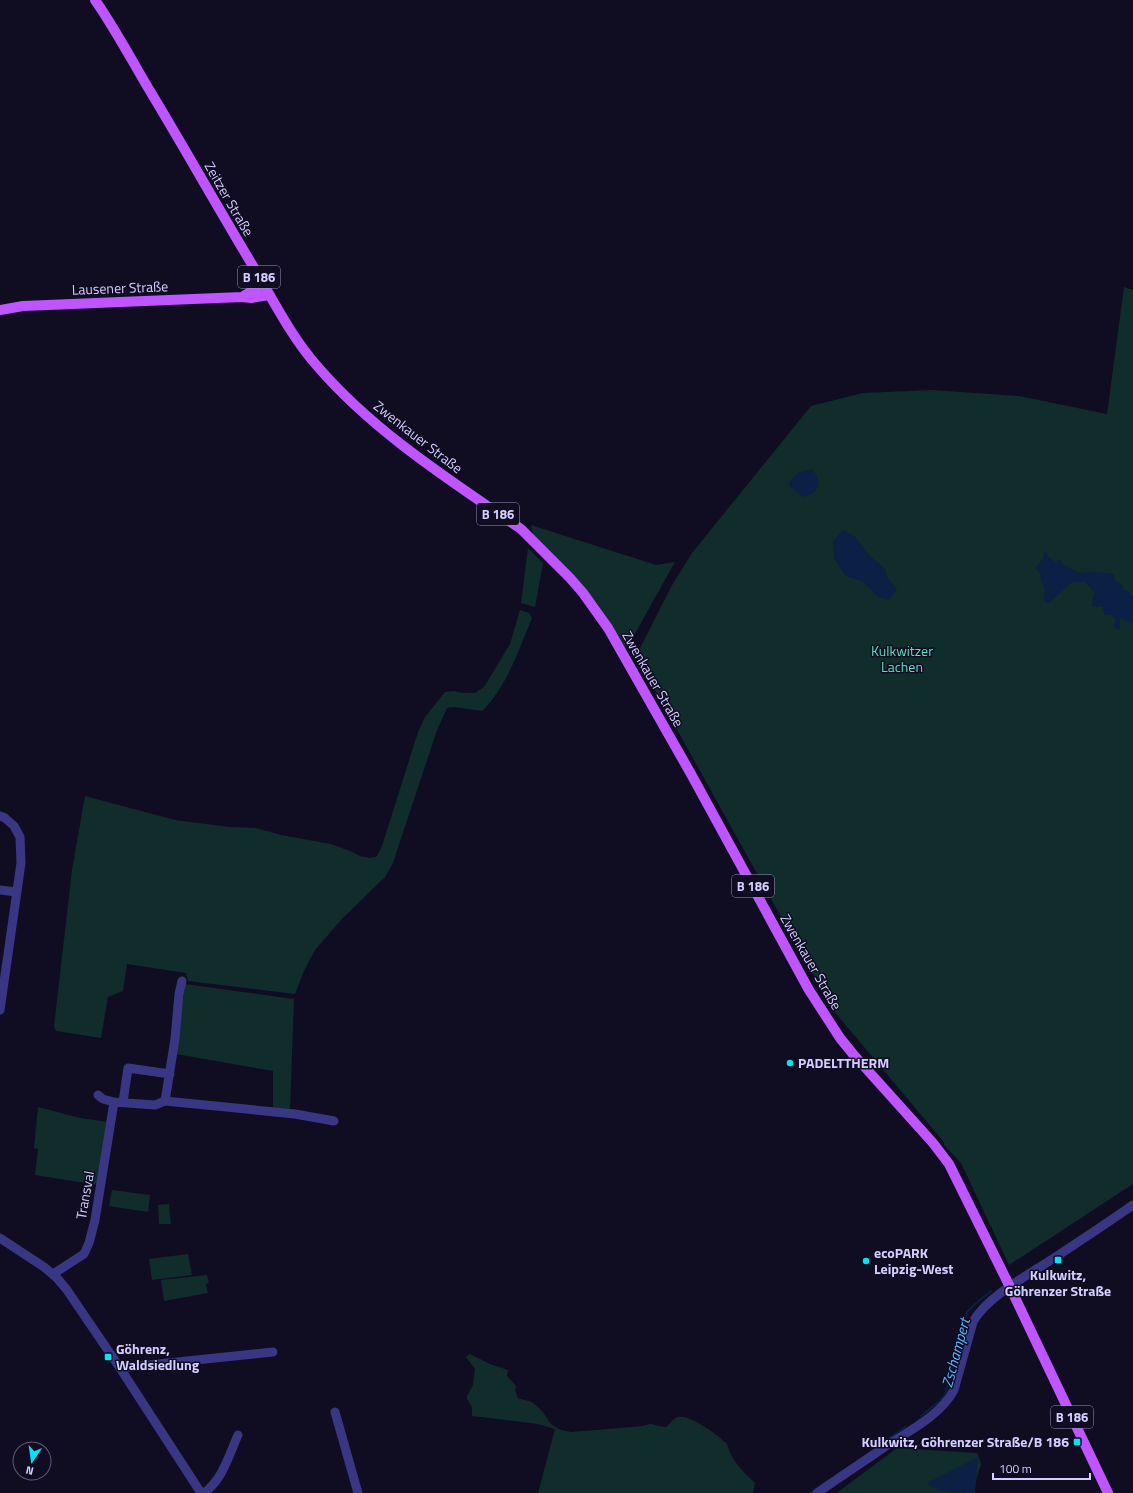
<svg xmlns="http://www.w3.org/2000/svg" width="1133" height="1493" viewBox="0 0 1133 1493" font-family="'Titillium Web',sans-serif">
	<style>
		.green { fill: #102c2b }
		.water { fill: #0a2044 }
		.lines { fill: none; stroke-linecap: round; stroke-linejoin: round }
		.stream { stroke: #0a2044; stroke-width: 2 }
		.minor { stroke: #393783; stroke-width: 9 }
		.major { stroke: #be55ff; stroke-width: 10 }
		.poi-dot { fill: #00e3f9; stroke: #100d22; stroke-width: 1.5 }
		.labels { text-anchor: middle; stroke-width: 3; stroke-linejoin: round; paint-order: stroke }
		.shield { fill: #100d22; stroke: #9894bd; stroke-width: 1 }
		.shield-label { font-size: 13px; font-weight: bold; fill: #d3ceff }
		.street-label { font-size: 14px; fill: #d3ceff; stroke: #100d22 }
		.park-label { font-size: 14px; fill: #57e2be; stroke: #100d22 }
		.poi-label { font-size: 14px; font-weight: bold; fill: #d3ceff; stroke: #100d22; text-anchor: start }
		.water-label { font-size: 15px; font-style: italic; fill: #5cb5ff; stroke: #100d22 }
	</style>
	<rect width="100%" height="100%" fill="#100d22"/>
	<path class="green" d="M 1124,287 L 1133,290 L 1133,1184 L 1009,1265 L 961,1163 L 944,1145 L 943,1141 L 833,1010 L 636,656 L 671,587 L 692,553 L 811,406 L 863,393 L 932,390 L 1019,396 L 1107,414 Z
		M 531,525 L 656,565 L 675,562 L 628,646 L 625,647 L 598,605 L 533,535 Z
		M 528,548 L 543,563 L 535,607 L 521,603 Z
		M 520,610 L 529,613 L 532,618 C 519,649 507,687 482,711 L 454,707 L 447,708 L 437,730 L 393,863 L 385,877 L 342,919 L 315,950 L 304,971 L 295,994 L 188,981 L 186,973 L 127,964 L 123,991 L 108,997 L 101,1038 L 56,1031 L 54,1026 L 72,870 L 85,796 L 175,820 L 230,827 L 256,828 L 281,835 L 331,844 L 350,851 L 360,856 L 370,858 L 376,857 L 381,849 L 418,732 L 425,717 L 445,692 L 454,691 L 463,693 L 475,693 L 484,687 L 510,644 Z
		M 185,984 L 294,999 L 290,1111 L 273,1109 L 273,1071 L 176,1054 Z
		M 38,1107 L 80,1118 L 109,1122 L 98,1185 L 35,1175 L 38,1149 L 34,1148 Z
		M 112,1190 L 150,1195 L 148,1212 L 109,1206 Z
		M 169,1204 L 171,1224 L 159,1224 L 158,1205 Z
		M 188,1254 L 192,1275 L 152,1280 L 149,1259 Z
		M 207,1275 L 209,1283 L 206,1284 L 208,1293 L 164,1301 L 161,1280 Z
		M 470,1354 L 490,1364 L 508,1370 L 507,1376 L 516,1386 L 515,1390 L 518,1398 C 523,1400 529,1400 533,1403 C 552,1416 543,1428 572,1432 L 643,1426 C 654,1421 655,1427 666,1427 C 671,1423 673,1419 678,1417 C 690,1414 719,1436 727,1444 C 731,1460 743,1472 755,1483 L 753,1493 L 538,1493 L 555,1429 L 538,1424 L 472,1416 L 472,1407 L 467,1399 L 467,1396 L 473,1385 L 475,1369 L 466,1357 Z
		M 897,1448 L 977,1453 L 981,1464 L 972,1493 L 838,1493 L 838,1492 Z"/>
	<path class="water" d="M 812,469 C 822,481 821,492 804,497 L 794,490 L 789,484 C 795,473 801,471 812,469 Z
		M 843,530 L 854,536 L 869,555 L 885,569 L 887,577 L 897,590 L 888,600 L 878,597 L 862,581 L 846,576 L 834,558 L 833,541 Z
		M 1047,552 L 1048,556 L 1055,562 L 1060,559 L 1062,564 L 1079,573 L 1096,572 L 1114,574 L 1115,581 L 1122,585 L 1124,590 L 1129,591 L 1130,595 L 1133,596 L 1133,624 L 1120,618 L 1120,630 L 1114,628 L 1116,619 L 1111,615 L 1105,615 L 1102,606 L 1097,607 L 1092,606 L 1093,596 L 1095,593 L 1085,582 L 1072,582 L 1048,604 L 1044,601 L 1045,588 L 1041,582 L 1040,574 L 1036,568 L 1044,557 L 1043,553 Z
		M 978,1457 L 975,1493 C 959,1493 936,1493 927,1483 Z"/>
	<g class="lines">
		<path class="stream" d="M 921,1416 L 940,1401 L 945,1395 L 967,1312 L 975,1304 L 991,1291
			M 887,1440 L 905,1427
			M 810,1493 L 816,1489"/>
		<path class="minor" d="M 0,816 L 5,818 L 14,826 L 20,837 L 21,863 L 0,1010
			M 0,890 L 16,892
			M 98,1095 L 103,1099 L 114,1102 L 155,1105 L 165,1101 L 295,1114 L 334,1121
			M 165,1101 L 175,1039 L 179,994 L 182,981
			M 123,1102 L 128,1068 L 170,1074
			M 0,1238 L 44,1267 L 57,1278 L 67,1290 L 120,1368 L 201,1493
			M 53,1274 L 84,1254 L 89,1243 L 95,1220 L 114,1102
			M 120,1368 L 273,1352
			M 335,1412 L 358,1493
			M 204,1493 C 223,1479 229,1455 238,1435
			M 817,1493 C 840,1477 863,1462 886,1446 C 909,1431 941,1415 954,1390 L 973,1322 C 986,1297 1030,1274 1054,1258 C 1080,1241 1107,1223 1133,1205"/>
		<path class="major" d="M 95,0 C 114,27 130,57 147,86 C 184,147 219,210 256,271 C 275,304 293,339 318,367 C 374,432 451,481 521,529 L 570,578 L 583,593 L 608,628 L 691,774 L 809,990 L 840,1038 L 853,1054 L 933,1143 L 949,1164 L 1010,1287 L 1108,1493
			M 242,297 L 263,284
			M 0,310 L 23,306 L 242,297 L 251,298 L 269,295"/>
	</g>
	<g class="poi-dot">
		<circle cx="790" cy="1063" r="4"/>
		<rect x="1054" y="1256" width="8" height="8" rx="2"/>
		<circle cx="866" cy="1261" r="4"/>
		<rect x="104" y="1353" width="8" height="8" rx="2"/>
		<rect x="1073" y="1438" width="8" height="8" rx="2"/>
	</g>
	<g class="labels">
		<g class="shield">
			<rect x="238" y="266" width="42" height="22" rx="3"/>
			<rect x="477" y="503" width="42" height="22" rx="3"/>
			<rect x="732" y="875" width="42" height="22" rx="3"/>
			<rect x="1051" y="1406" width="42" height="22" rx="3"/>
		</g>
		<g class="shield-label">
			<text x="259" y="282">B 186</text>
			<text x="498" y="519">B 186</text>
			<text x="753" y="891">B 186</text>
			<text x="1072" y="1422">B 186</text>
		</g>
		<g class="street-label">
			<text transform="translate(229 199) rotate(60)" y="5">Zeitzer Straße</text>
			<text transform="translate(120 288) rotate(-2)" y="5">Lausener Straße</text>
			<text transform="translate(418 437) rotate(38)" y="5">Zwenkauer Straße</text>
			<text transform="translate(653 679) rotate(60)" y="5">Zwenkauer Straße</text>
			<text transform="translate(811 962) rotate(60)" y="5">Zwenkauer Straße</text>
			<text transform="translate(85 1195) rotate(-80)" y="5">Transval</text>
		</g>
		<g class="park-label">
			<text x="902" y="656">Kulkwitzer<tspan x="902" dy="16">Lachen</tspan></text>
		</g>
		<g class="poi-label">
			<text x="798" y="1068">PADELTTHERM</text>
			<text x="874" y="1258">ecoPARK<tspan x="874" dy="16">Leipzig-West</tspan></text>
			<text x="1058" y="1280" text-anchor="middle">Kulkwitz,<tspan x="1058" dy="16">Göhrenzer Straße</tspan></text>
			<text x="116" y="1354">Göhrenz,<tspan x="116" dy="16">Waldsiedlung</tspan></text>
			<text x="1069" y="1447" text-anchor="end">Kulkwitz, Göhrenzer Straße/B 186</text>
		</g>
		<g class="water-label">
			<text transform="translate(956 1353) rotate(-75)" y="5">Zschampert</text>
		</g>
	</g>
	<g transform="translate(32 1461) rotate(193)"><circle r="19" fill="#100d22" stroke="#5e5a7a"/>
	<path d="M0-3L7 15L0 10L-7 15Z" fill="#00e3f9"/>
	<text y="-6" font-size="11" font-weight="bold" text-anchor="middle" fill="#d3ceff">N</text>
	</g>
	<path d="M993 1473v6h97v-6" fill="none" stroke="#d3ceff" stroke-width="2"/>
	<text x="999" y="1473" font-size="12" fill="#d3ceff" stroke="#100d22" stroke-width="3" paint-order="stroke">100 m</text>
</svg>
